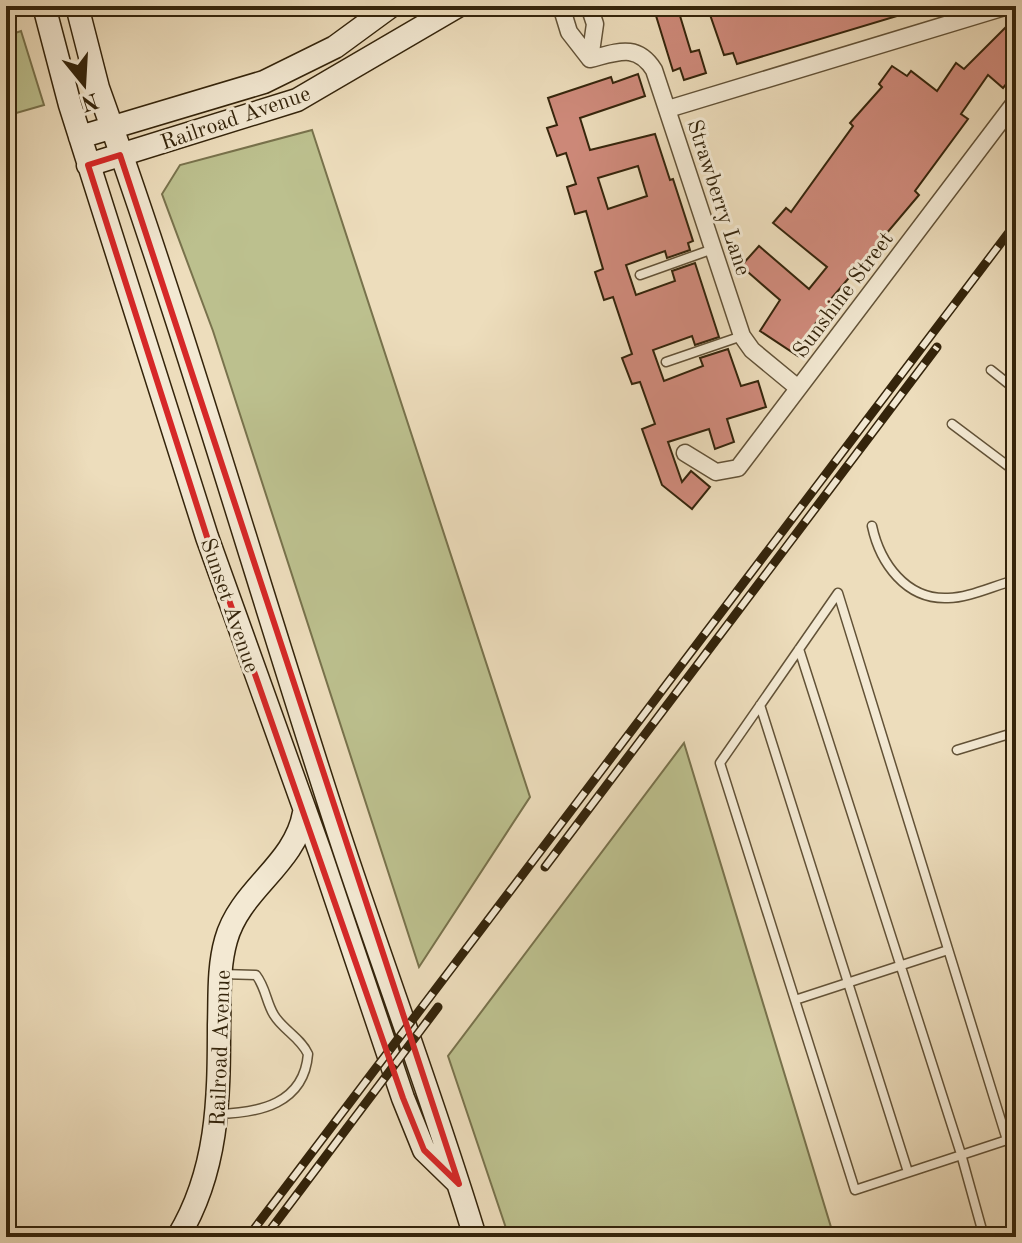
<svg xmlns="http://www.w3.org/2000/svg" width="1022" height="1243" viewBox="0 0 1022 1243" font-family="'Old Standard TT',serif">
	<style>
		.green { fill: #bcc08e; stroke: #78724c; stroke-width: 2 }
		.building { fill: #cf8a7b; stroke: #34240b; stroke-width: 2; fill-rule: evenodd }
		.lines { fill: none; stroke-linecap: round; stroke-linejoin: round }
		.lane-casing { stroke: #625237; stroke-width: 11 }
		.street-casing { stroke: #625237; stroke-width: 19 }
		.secondary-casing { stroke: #34240b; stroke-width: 25 }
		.lane { stroke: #f3e9d3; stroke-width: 8 }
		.street { stroke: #f3e9d3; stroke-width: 16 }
		.secondary { stroke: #f3e9d3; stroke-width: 22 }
		.rail-casing { stroke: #34240b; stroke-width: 9 }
		.rail { stroke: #f3e9d3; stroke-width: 6; stroke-dasharray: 18; stroke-linecap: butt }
		.marked { fill: none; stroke: #d62828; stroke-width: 6; stroke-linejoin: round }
		.labels { text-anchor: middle; stroke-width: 6; stroke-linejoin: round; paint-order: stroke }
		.street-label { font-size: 22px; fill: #34240b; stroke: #f3e9d3 }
	</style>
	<rect width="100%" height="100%" fill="#edddbc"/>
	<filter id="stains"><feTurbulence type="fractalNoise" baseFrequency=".0025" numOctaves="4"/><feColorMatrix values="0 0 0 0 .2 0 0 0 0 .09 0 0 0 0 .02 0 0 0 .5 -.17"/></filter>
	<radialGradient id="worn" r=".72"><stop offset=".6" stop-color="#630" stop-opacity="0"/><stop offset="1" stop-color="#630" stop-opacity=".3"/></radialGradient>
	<path class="green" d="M 21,31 L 44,105 L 6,116 L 6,36 Z
		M 312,130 L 530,797 L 419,967 L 213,331 L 162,194 L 180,165 Z
		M 684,743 L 834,1237 L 509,1237 L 448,1056 Z"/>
	<path class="building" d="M 653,6 L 677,6 L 691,52 L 699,50 L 706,73 L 684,80 L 680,68 L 673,71 Z
		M 707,6 L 917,6 L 917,10 L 737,64 L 733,53 L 724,55 Z
		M 1016,17 L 1016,72 L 1003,88 L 988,75 L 961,114 L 968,119 L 915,191 L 919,195 L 831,299 L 833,301 L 808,333 L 811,336 L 798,356 L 760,331 L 780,300 L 741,266 L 759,246 L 809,289 L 827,267 L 773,223 L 786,208 L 791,212 L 853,126 L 850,123 L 882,87 L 879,84 L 892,66 L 907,76 L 911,71 L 937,91 L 956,63 L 964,69 Z
		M 638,74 L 645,96 L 580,118 L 590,150 L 655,134 L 670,180 L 673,179 L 693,241 L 688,243 L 690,250 L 667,258 L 665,251 L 626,265 L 636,295 L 675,281 L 672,271 L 695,263 L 719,337 L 695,345 L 692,336 L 653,350 L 664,381 L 703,366 L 700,358 L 728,349 L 741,386 L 758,381 L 766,407 L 727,419 L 734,442 L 715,449 L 709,429 L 668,442 L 682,482 L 691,471 L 710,487 L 692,509 L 662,485 L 642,429 L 655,424 L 640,382 L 632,384 L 622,358 L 632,354 L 613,297 L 604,300 L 595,272 L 603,269 L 586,211 L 575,214 L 567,187 L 576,184 L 566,153 L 557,156 L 547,128 L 557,125 L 548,98 L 611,77 L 613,83 ZM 638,166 L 647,196 L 608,209 L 598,178 Z"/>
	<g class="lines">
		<defs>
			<path id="lane" d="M 640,275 L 713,249
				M 666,362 L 742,336
				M 991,370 L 1016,390
				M 952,424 L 1016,472
				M 872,526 C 880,563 906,600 948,598 C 969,598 995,585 1016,580
				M 838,593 L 1007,1140 L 855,1190 L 720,763 Z
				M 799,649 L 961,1154 L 984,1237
				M 760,705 L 908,1172
				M 957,750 L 1016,732
				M 795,1000 L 948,950
				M 218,1114 C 259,1113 304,1104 308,1054 C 300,1037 283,1030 274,1015 C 266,1002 266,988 256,975 L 221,974"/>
			<path id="street" d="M 561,6 L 569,32 L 590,59
				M 589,6 L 595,24 L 590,59
				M 590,59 C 618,52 637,43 654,70 L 742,336 L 752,350 L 798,388
				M 668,109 L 1008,6
				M 685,453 L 716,472 L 738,468 L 1016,101"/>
			<path id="secondary" d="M 44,6 L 70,105 L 207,537 L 320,852 L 403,1098 L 424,1150 L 458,1183
				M 77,6 L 98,88 C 188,338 260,594 343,846 C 386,976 435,1105 475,1237
				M 80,137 L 264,82 L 335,47 L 391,6
				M 88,165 L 297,100 L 458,6
				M 178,1237 C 218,1171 219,1100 219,1025 C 220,997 218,968 226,940 C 240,889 295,865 304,813"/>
		</defs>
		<use href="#lane" class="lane-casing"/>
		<use href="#street" class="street-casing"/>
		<use href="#secondary" class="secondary-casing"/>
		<use href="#lane" class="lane"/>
		<use href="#street" class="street"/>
		<use href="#secondary" class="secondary"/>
		<defs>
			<path id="rail" d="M 545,867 L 937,347
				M 248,1237 L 1016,223
				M 265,1237 L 438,1007"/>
		</defs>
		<use href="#rail" class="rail-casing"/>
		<use href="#rail" class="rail"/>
	</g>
	<path class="marked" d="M 120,155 L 459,1184 L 424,1150 L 403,1098 L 207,537 L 88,165 Z"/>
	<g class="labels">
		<g class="street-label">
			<text transform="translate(235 117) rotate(-19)" y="8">Railroad Avenue</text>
			<text transform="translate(720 197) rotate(72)" y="8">Strawberry Lane</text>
			<text transform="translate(842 294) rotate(-53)" y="8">Sunshine Street</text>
			<text transform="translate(231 605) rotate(71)" y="8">Sunset Avenue</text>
			<text transform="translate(219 1048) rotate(-88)" y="8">Railroad Avenue</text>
		</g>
	</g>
	<rect width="1022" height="1243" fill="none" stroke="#edddbc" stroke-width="32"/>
	<rect x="8" y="8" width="1006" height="1227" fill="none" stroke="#34240b" stroke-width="4"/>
	<rect x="16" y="16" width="990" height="1211" fill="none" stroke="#34240b" stroke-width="2"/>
	<g transform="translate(84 84) rotate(162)" stroke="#f3e9d3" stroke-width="6" paint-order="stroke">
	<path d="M0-6L14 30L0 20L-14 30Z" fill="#34240b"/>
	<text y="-12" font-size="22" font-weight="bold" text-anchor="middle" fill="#34240b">N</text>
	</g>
	<rect width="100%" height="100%" filter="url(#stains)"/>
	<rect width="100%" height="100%" fill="url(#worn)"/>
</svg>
